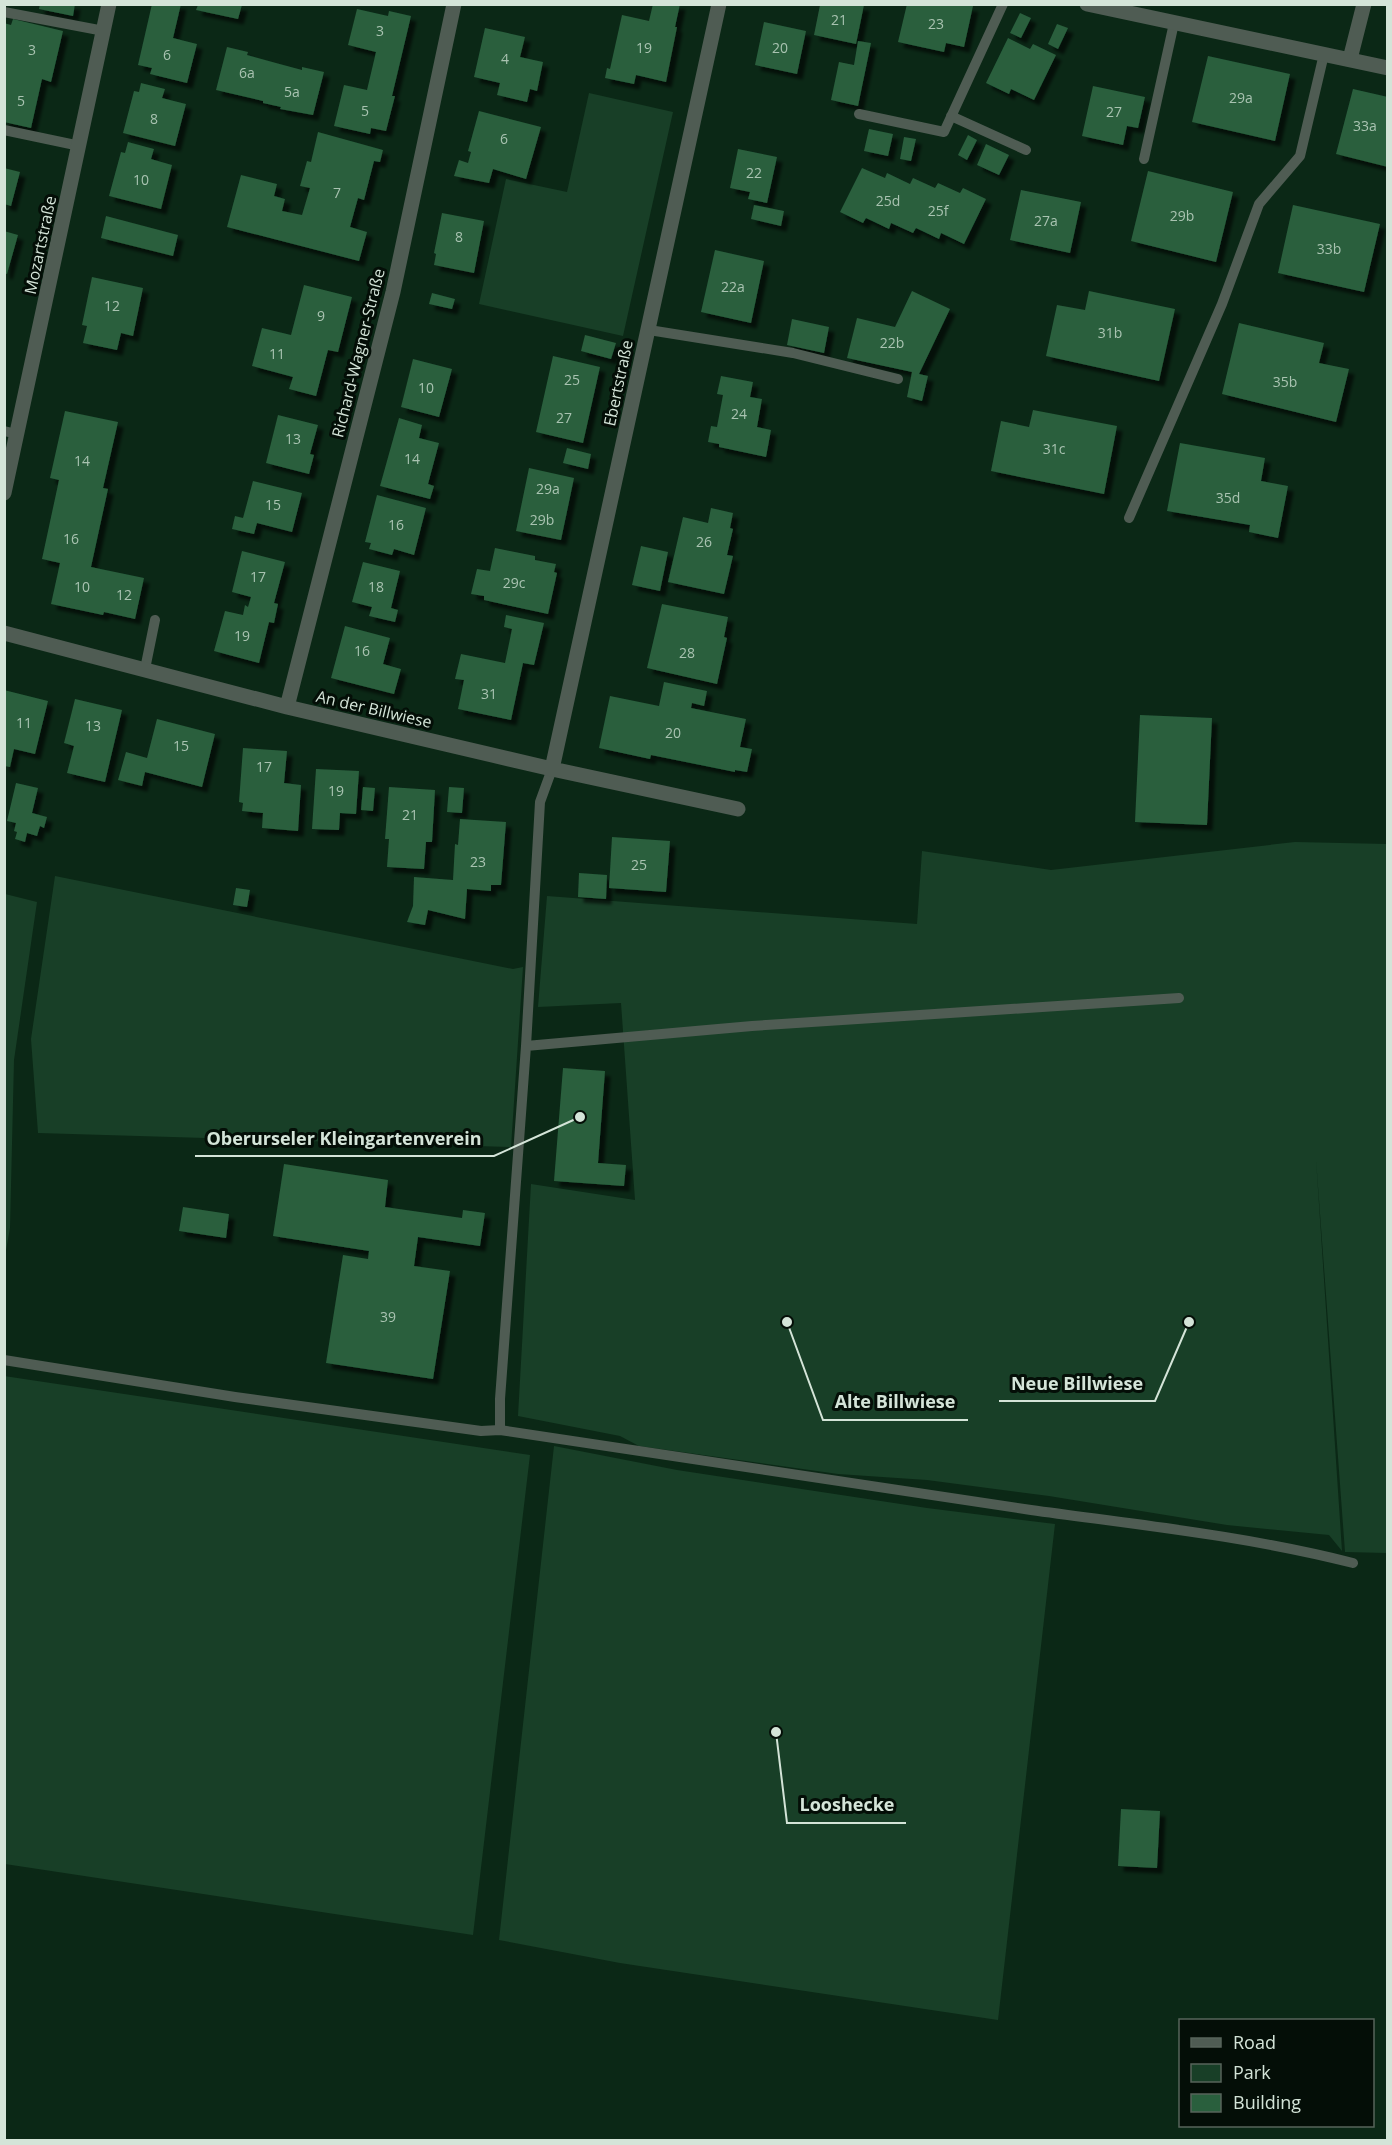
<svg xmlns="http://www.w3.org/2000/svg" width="1392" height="2145" viewBox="0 0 1392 2145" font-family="'Open Sans',sans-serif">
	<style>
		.green { fill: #183f27 }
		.building { fill: #295f3d; filter: url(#shadow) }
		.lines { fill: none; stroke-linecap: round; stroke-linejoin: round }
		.service { stroke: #4f5c53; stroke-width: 10 }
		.minor { stroke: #4f5c53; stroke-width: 15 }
		.labels { text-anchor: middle; stroke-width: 6; stroke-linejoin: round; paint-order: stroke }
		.number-label { font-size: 14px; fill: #a9c3b1 }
		.street-label { font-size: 16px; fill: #d4e4d8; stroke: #040e07 }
		.leader { fill: none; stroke: #d4e4d8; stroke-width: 2 }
		.callout-dot { fill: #d4e4d8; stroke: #040e07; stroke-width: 2 }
		.callout-label { font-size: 18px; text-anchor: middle; font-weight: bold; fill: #d4e4d8; stroke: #040e07; stroke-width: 6; stroke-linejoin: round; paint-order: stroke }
	</style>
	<defs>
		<filter id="shadow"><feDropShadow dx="5.5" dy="5.5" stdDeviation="1.5" flood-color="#0009"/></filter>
	</defs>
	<rect width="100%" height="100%" fill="#0b2816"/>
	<path class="green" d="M 589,93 L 673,112 L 623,336 L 479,304 L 506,179 L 567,192 Z
		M 1295,842 L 1387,844 L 1387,1553 L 1345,1552 L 1316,1159 L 1342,1551 L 1329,1535 L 1227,1525 L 1049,1496 L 927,1480 L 838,1474 L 639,1446 L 620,1436 L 518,1416 L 531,1184 L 635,1200 L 621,1003 L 538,1007 L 547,896 L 917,924 L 922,851 L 1051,870 Z
		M 55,876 L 513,969 L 523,967 L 511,1147 L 38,1133 L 31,1039 Z
		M 5,894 L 37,902 L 14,1060 L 10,1228 L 5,1256 Z
		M 4,1376 L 530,1455 L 473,1935 L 5,1864 Z
		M 554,1446 L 677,1470 L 927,1508 L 1055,1524 L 998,2020 L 620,1963 L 499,1940 Z"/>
	<path class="building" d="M 40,4 L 75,4 L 73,16 L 39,9 Z
		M 152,4 L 181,4 L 173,38 L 197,44 L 187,83 L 150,74 L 152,68 L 138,65 Z
		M 653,4 L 680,4 L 675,27 L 677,27 L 666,82 L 636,75 L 634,84 L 605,78 L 607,68 L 610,69 L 622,15 L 649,21 Z
		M 907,4 L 973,6 L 964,47 L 946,43 L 944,52 L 898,42 Z
		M 198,5 L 242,5 L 238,19 L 196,10 Z
		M 820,5 L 864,5 L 856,44 L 814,35 Z
		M 357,9 L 388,16 L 389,11 L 411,16 L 392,96 L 395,96 L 386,131 L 371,128 L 370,134 L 334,126 L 344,85 L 367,90 L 376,52 L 348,45 Z
		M 1020,13 L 1031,18 L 1021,38 L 1010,33 Z
		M 13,19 L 63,31 L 51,82 L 42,79 L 31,128 L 4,122 L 4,23 L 11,25 Z
		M 764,22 L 806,31 L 797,74 L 755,65 Z
		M 1057,24 L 1068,28 L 1058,49 L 1048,44 Z
		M 485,28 L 525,37 L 520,57 L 543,62 L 537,91 L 530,89 L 527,102 L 497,95 L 500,83 L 474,77 Z
		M 1008,38 L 1030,49 L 1033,44 L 1056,55 L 1034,100 L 1011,89 L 1009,94 L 986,83 Z
		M 858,41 L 871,43 L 858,106 L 831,100 L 839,62 L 854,65 Z
		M 227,47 L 248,52 L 247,55 L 276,63 L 302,70 L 302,67 L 324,72 L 313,115 L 280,109 L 281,107 L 263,103 L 263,101 L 216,90 Z
		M 1208,56 L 1290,74 L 1275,141 L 1192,122 Z
		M 141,83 L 165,89 L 162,98 L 186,104 L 175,146 L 123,133 L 134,91 L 139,92 Z
		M 1093,86 L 1145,97 L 1138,128 L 1127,126 L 1123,145 L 1082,136 Z
		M 1353,89 L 1388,97 L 1388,167 L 1336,154 Z
		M 479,111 L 541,127 L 526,179 L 493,169 L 489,183 L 454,176 L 459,160 L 468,163 L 471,152 L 468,151 Z
		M 869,129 L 893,134 L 888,156 L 864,151 Z
		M 318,132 L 383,150 L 380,162 L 374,161 L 364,200 L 358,198 L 350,227 L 367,232 L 359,261 L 227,227 L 241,175 L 277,184 L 274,196 L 285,199 L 282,211 L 302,215 L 310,188 L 300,186 L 307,161 L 311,162 Z
		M 968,135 L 977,140 L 967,160 L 958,155 Z
		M 904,137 L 916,139 L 911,161 L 900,159 Z
		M 128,142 L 154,149 L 151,159 L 172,165 L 161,209 L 109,196 L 121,152 L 125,153 Z
		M 986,144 L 1009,155 L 999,175 L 977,165 Z
		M 738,149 L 777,157 L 767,203 L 748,199 L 750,192 L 730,188 Z
		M 4,168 L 20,172 L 11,206 L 4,204 Z
		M 862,168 L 885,178 L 887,173 L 910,184 L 913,178 L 935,188 L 938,183 L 960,193 L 963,188 L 986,199 L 964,244 L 941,233 L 939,239 L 916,228 L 913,233 L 891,223 L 889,229 L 866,218 L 863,223 L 840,212 Z
		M 1148,171 L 1233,192 L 1216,262 L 1131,241 Z
		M 1021,190 L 1081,202 L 1070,253 L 1010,240 Z
		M 754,205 L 784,211 L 781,226 L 751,219 Z
		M 1293,205 L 1380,224 L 1364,292 L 1278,273 Z
		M 442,213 L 484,221 L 474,273 L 434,265 L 436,254 L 434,253 Z
		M 106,216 L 178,235 L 173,256 L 101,238 Z
		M 4,231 L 18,235 L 7,274 L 4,273 Z
		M 715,250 L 764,261 L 751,323 L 701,312 Z
		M 92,277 L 143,288 L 133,336 L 121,333 L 117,350 L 83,343 L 87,326 L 82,325 Z
		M 304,285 L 352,297 L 338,352 L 328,350 L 316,396 L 289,389 L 293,377 L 252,366 L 262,328 L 291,335 Z
		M 912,291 L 950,309 L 919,374 L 928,376 L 922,401 L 907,397 L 912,372 L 847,358 L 857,318 L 895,327 Z
		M 1089,291 L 1175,309 L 1159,381 L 1046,356 L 1057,305 L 1085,310 Z
		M 432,293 L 455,299 L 452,309 L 429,304 Z
		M 792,319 L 829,327 L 824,353 L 787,345 Z
		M 1239,323 L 1324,343 L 1319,363 L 1349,369 L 1336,422 L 1222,394 Z
		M 585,335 L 616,343 L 611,359 L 581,351 Z
		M 553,356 L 600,367 L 583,443 L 536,432 Z
		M 413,359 L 452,369 L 439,417 L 401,407 Z
		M 721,376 L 753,382 L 750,397 L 762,399 L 757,427 L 771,430 L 766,457 L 719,447 L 719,444 L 708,442 L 711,426 L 717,427 L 723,395 L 717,394 Z
		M 1033,410 L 1117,426 L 1104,494 L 991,471 L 1001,421 L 1029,427 Z
		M 65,411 L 118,422 L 103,488 L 108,489 L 91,567 L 144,578 L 135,619 L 104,612 L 103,615 L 51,604 L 60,563 L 42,559 L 59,480 L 50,478 Z
		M 278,415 L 318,425 L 310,454 L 314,455 L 309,474 L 266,463 Z
		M 399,418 L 422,425 L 419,438 L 439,443 L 428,484 L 434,486 L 430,499 L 380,486 Z
		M 1180,443 L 1265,458 L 1261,481 L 1288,486 L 1278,538 L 1249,532 L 1250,525 L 1167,511 Z
		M 567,448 L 591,454 L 588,469 L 563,463 Z
		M 529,468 L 574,478 L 561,540 L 516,531 Z
		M 253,481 L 302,493 L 292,532 L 257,523 L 254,534 L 232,529 L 235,516 L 243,518 Z
		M 377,495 L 426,508 L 414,555 L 394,549 L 392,555 L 369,549 L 371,543 L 365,542 Z
		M 711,508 L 733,513 L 730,528 L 733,529 L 727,555 L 733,556 L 724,594 L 668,582 L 683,517 L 708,523 Z
		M 641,546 L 668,552 L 660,591 L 632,585 Z
		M 495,548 L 535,556 L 535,560 L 556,564 L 554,572 L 557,573 L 548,614 L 484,600 L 484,596 L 471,594 L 477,569 L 490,571 Z
		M 242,551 L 285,562 L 274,603 L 278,604 L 274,623 L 269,622 L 259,663 L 214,651 L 225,611 L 243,615 L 245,605 L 248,607 L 251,597 L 232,592 Z
		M 363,562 L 400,571 L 391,608 L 398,610 L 395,622 L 369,616 L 372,607 L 352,602 Z
		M 662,604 L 728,617 L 724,637 L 727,638 L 717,684 L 647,668 Z
		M 506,615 L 544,623 L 534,665 L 523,663 L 511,720 L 458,709 L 464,680 L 455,679 L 461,654 L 505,663 L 512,629 L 504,627 Z
		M 345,626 L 390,638 L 383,664 L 401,669 L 394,694 L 331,678 Z
		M 664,682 L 707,691 L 704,706 L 692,703 L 691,708 L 746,719 L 740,747 L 752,749 L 747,772 L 735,770 L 735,772 L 651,755 L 650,759 L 599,748 L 610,696 L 659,706 Z
		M 4,690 L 48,701 L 35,754 L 14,749 L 10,767 L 4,766 Z
		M 75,699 L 122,710 L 105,782 L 67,773 L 74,746 L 64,743 Z
		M 1140,715 L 1212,718 L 1207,825 L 1135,822 Z
		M 157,719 L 215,734 L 202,787 L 145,772 L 142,786 L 118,780 L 126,752 L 147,758 Z
		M 243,748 L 287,751 L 284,783 L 301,785 L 298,831 L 262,828 L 263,813 L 242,811 L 243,803 L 239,802 Z
		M 316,769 L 359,771 L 356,814 L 340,813 L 339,830 L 312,829 Z
		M 16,783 L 38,788 L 32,813 L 47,817 L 44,828 L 40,826 L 37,836 L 27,833 L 25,842 L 15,839 L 17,832 L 14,831 L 16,823 L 7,821 Z
		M 363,787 L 375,788 L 373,811 L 361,810 Z
		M 389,787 L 435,790 L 432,842 L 426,842 L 424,869 L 387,867 L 389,839 L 385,839 Z
		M 449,787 L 464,788 L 462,813 L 447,812 Z
		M 460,819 L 506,822 L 501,885 L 491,885 L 491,891 L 467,889 L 465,919 L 428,910 L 425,925 L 407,922 L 413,906 L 414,877 L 453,880 L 455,844 L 458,845 Z
		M 612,837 L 670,841 L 666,892 L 609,888 Z
		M 579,873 L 607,875 L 606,899 L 578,897 Z
		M 236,888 L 250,890 L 247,907 L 233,905 Z
		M 563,1068 L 605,1071 L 598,1163 L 626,1165 L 624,1186 L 554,1181 Z
		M 284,1164 L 388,1180 L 385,1207 L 462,1218 L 463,1210 L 485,1213 L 480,1246 L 418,1237 L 414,1266 L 450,1271 L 433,1379 L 326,1363 L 343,1255 L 368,1259 L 369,1251 L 273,1236 Z
		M 183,1207 L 229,1214 L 226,1238 L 179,1231 Z
		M 1121,1809 L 1160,1811 L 1157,1868 L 1118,1866 Z"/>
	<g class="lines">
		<path class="service" d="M 4,12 L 104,31
			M 859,114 L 944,132 L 1003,4
			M 951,116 L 1026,150
			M 4,130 L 80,146
			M 1144,159 L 1174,23
			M 649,330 L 793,353 L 898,379
			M 4,431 L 17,434
			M 1129,518 L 1222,304 L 1259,204 L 1300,156 L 1324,54
			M 145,669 L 155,620
			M 526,1046 L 752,1026 L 1179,998
			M 4,1360 L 235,1397 L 481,1431 L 500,1430 C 677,1458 854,1484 1031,1510 C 1139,1525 1247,1536 1353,1563
			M 500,1430 L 500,1399 L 526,1046 L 540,802 L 552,769"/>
		<path class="minor" d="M 1087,4 L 1388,68
			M 1350,59 L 1364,4
			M 4,493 L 109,4
			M 4,633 L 287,707 L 552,769 L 738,809
			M 287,707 L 393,292 L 454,4
			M 552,769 L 719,4"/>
	</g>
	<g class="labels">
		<g class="number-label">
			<text x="839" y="25">21</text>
			<text x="936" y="29">23</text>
			<text x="380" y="36">3</text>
			<text x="644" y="53">19</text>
			<text x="780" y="53">20</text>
			<text x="32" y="55">3</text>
			<text x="167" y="60">6</text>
			<text x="505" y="64">4</text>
			<text x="247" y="78">6a</text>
			<text x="292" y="97">5a</text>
			<text x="1241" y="103">29a</text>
			<text x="21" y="106">5</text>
			<text x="365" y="116">5</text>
			<text x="1114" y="117">27</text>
			<text x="154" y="124">8</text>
			<text x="1365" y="131">33a</text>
			<text x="504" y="144">6</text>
			<text x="754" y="178">22</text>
			<text x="141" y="185">10</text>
			<text x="337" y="198">7</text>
			<text x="888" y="206">25d</text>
			<text x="938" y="216">25f</text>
			<text x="1182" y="221">29b</text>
			<text x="1046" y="226">27a</text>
			<text x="459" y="242">8</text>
			<text x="1329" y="254">33b</text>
			<text x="733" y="292">22a</text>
			<text x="112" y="311">12</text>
			<text x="321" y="321">9</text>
			<text x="1110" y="338">31b</text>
			<text x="892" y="348">22b</text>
			<text x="277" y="359">11</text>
			<text x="572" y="385">25</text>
			<text x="1285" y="387">35b</text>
			<text x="426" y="393">10</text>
			<text x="739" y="419">24</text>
			<text x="564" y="423">27</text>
			<text x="293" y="444">13</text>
			<text x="1054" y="454">31c</text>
			<text x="412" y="464">14</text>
			<text x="82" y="466">14</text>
			<text x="548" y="494">29a</text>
			<text x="1228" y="503">35d</text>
			<text x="273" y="510">15</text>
			<text x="542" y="525">29b</text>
			<text x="396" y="530">16</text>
			<text x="71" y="544">16</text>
			<text x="704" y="547">26</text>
			<text x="258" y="582">17</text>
			<text x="514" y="588">29c</text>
			<text x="82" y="592">10</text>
			<text x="376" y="592">18</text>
			<text x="124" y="600">12</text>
			<text x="242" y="641">19</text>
			<text x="362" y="656">16</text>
			<text x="687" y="658">28</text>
			<text x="489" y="699">31</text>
			<text x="24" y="728">11</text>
			<text x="93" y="731">13</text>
			<text x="673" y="738">20</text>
			<text x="181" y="751">15</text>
			<text x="264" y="772">17</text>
			<text x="336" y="796">19</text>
			<text x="410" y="820">21</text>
			<text x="478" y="867">23</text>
			<text x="639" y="870">25</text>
			<text x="388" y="1322">39</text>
		</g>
		<g class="street-label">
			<text transform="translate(40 245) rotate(-78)" y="6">Mozartstraße</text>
			<text transform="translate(358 353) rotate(-76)" y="6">Richard-Wagner-Straße</text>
			<text transform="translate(618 383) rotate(-78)" y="6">Ebertstraße</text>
			<text transform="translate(374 709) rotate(13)" y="6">An der Billwiese</text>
		</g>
	</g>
	<path class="leader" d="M580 1117L494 1156H195M1189 1322L1155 1401H999M787 1322L823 1420H968M776 1732L787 1823H906"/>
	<g class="callout-dot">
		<circle cx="580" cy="1117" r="6"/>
		<circle cx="1189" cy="1322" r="6"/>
		<circle cx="787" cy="1322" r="6"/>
		<circle cx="776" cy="1732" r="6"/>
	</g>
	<g class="callout-label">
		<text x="344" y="1145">Oberurseler Kleingartenverein</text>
		<text x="1077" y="1390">Neue Billwiese</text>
		<text x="895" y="1408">Alte Billwiese</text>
		<text x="847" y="1811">Looshecke</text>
	</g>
	<rect width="1392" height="2145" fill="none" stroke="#d4e4d8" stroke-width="12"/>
	<rect x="1179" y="2019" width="195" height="108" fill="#040e07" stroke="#57645b" stroke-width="1.5"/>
	<rect x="1191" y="2038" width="30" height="9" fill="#4f5c53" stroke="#57645b" stroke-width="1.5"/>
	<text x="1233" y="2049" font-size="18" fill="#d4e4d8">Road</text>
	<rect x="1191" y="2064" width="30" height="18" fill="#183f27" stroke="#57645b" stroke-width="1.5"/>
	<text x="1233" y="2079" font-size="18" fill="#d4e4d8">Park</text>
	<rect x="1191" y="2094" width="30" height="18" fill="#295f3d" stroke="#57645b" stroke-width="1.5"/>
	<text x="1233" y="2109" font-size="18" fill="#d4e4d8">Building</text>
</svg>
